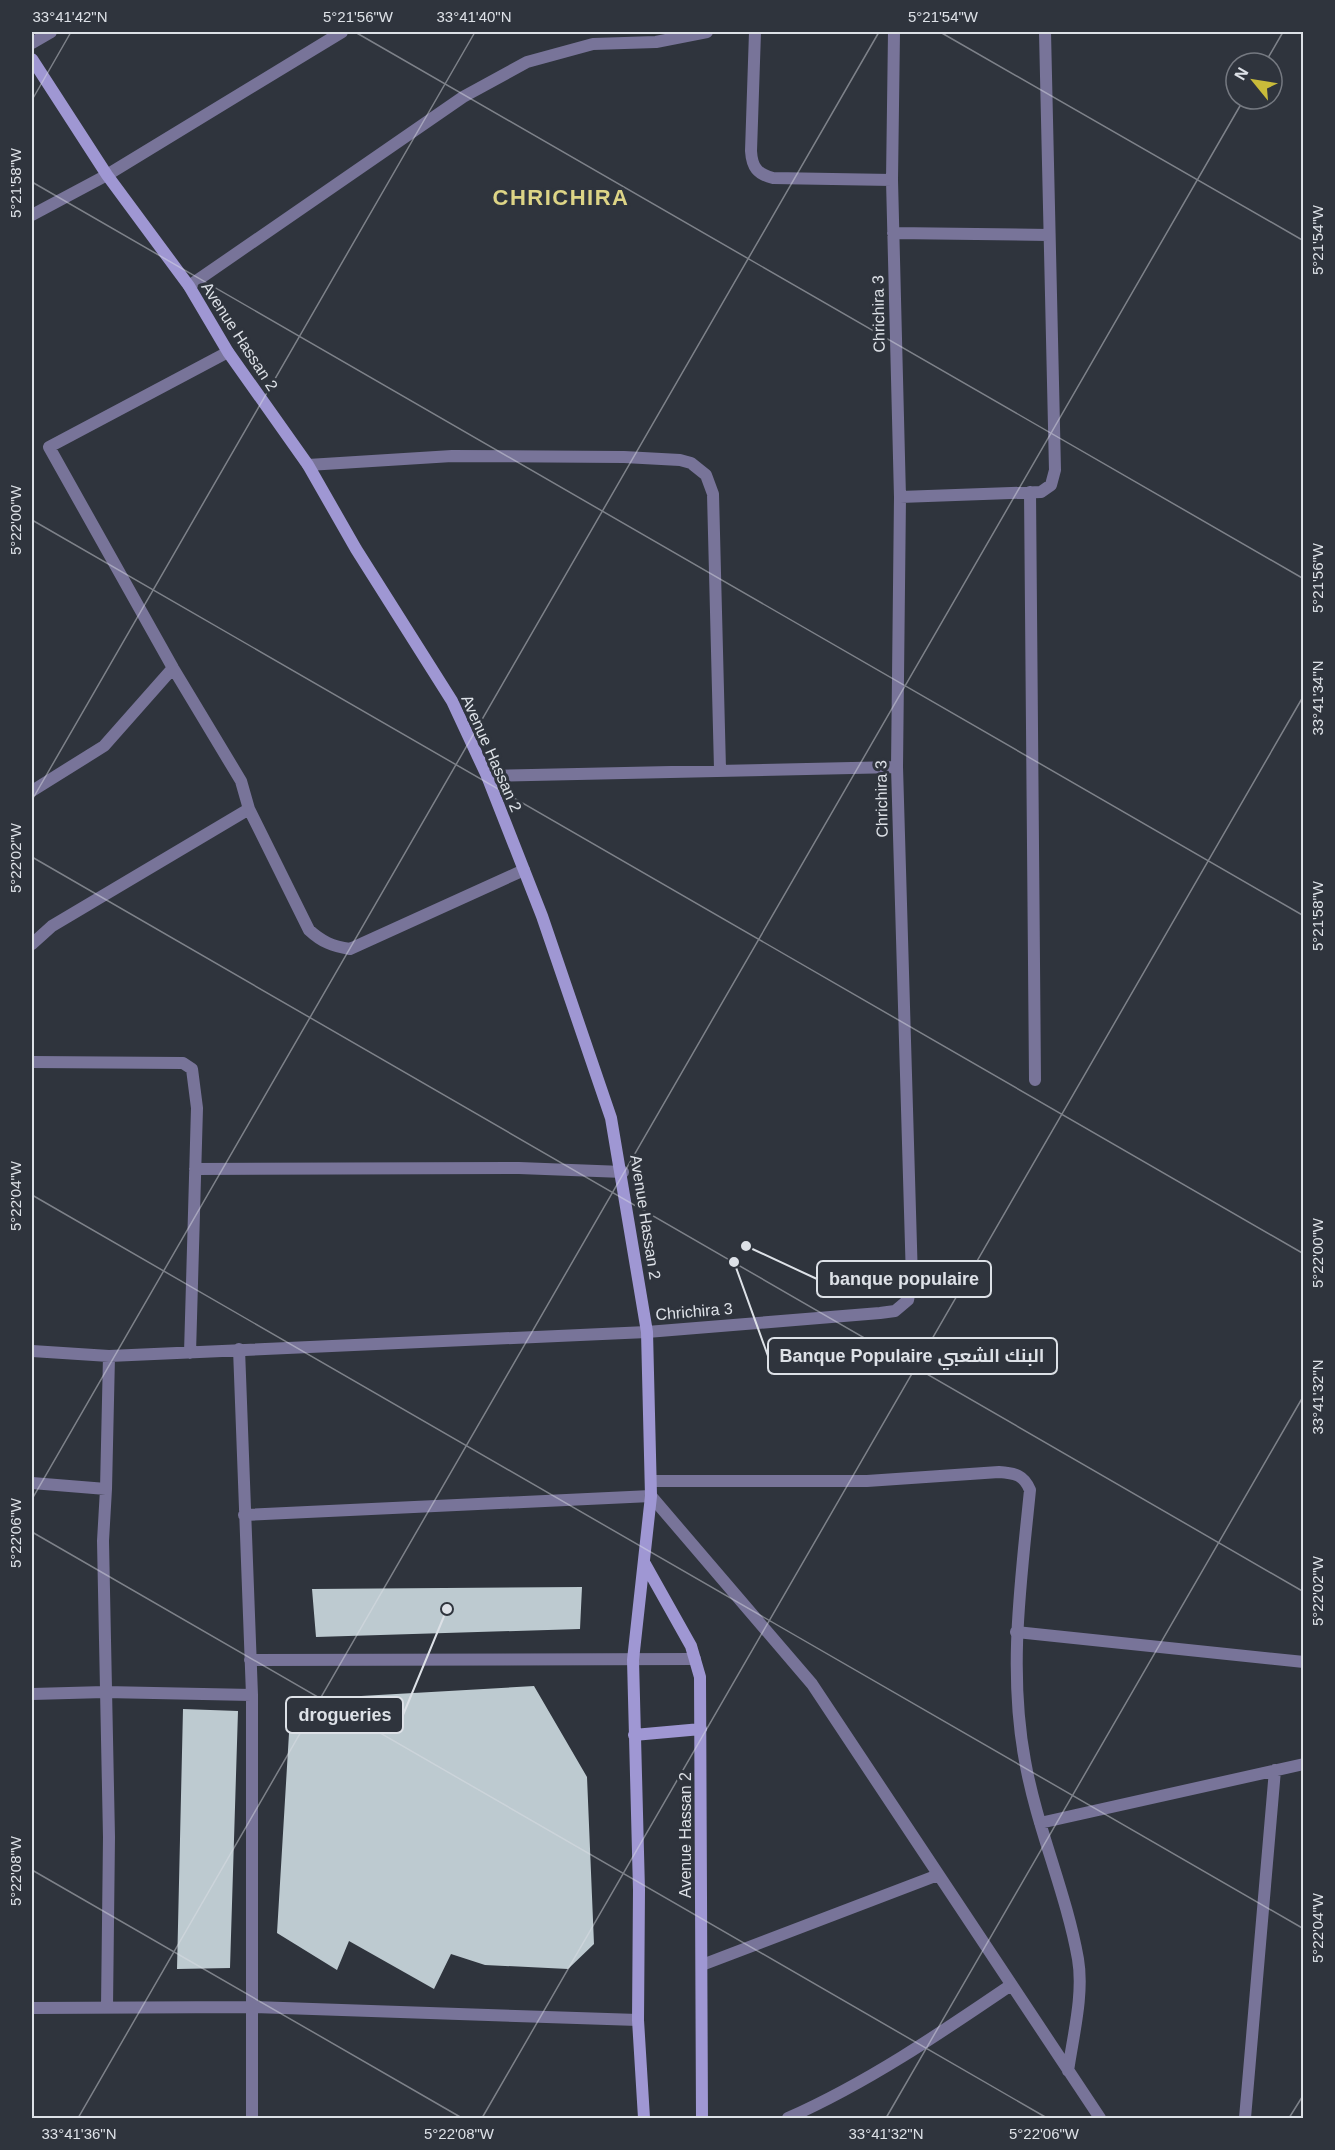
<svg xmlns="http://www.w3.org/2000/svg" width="1335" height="2150" viewBox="0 0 1335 2150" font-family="Arial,Cairo,sans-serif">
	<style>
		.building { fill: #bdcad0 }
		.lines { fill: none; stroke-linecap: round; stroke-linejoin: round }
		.lane { stroke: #787499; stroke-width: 12 }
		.street { stroke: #787499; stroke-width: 12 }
		.secondary { stroke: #9f97d3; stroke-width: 12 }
		.ticks { fill: none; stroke: #dde1e7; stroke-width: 1.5; stroke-opacity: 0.45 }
		.labels { text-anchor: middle; stroke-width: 6; stroke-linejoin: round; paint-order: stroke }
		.street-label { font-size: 16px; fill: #dde1e7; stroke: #2f343d }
		.district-label { font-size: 22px; font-weight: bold; letter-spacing: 1.5px; fill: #ddd486; stroke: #2f343d }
		.leader { fill: none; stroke: #dde1e7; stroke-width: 2 }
		.callout-dot { fill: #dde1e7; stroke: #2f343d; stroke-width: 2 }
		.callout { fill: #2f343d; stroke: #dde1e7; stroke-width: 2 }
		.callout-label { font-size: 18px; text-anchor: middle; font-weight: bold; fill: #dde1e7 }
		.neatline { fill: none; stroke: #dde1e7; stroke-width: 2 }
		.ticks-label { font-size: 15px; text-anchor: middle; fill: #dde1e7 }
	</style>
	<rect width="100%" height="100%" fill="#2f343d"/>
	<path class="building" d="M 582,1587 L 580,1629 L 316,1637 L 312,1589 Z
		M 534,1686 L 587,1777 L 594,1944 L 568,1969 L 485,1965 L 451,1954 L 434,1989 L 349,1941 L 337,1970 L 277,1933 L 291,1700 Z
		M 183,1709 L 238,1711 L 230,1968 L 177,1969 Z"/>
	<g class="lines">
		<path class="lane" d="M 1016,1632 L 1304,1662"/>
		<path class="street" d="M 755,32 L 751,151 C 752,167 757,174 773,178 L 892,180
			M 32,43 L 51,32
			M 32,215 L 107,175 L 342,32
			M 893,233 L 1049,235
			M 189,286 L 463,97 L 527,62 L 593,44 L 656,42 L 707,32
			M 308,465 L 452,456 L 624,457 L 680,460 L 691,463 L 706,475 L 713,494 L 720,769
			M 1030,492 L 1035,1080
			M 900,497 L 1041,492 L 1051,485 L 1055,470 L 1045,32
			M 487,776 L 897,767
			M 32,791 L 104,746 L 173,668
			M 249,809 L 309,930 C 322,942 332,946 350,949 L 524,870
			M 32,944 L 52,926 L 249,809 L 241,781 L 173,668 L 49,447 L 228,352
			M 32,1062 L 183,1063 L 192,1069 L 197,1108 L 190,1353
			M 195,1169 L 519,1168 L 623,1172
			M 239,1349 L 252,1695 L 252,2118
			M 32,1351 L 109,1356 L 647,1332 L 880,1313 L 895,1311 L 908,1300 L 912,1280 L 897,767 L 900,497 L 892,180 L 894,32
			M 651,1481 L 867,1481 L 999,1472 C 1015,1473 1024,1475 1030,1490 C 1021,1581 1008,1670 1025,1761 C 1037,1828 1066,1892 1078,1959 C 1084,1994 1073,2036 1068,2071
			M 32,1483 L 106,1489 L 103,1541 L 109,1837 L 107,2007
			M 106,1489 L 109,1356
			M 244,1515 L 651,1496 L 812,1684 L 1100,2118
			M 250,1660 L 695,1659
			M 32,1694 L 105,1692 L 252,1695
			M 1040,1823 L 1304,1764
			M 702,1965 L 938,1875
			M 32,2008 L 251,2007 L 638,2020
			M 788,2118 C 867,2083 939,2034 1011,1985
			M 1245,2118 L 1275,1770"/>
		<path class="secondary" d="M 32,59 L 107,175 L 189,286 L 228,352 L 308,465 L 356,549 L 452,701 L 487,776 L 542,916 L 611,1118 L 647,1332 L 651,1496 L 633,1660 L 639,1890 L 638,2020 L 644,2118
			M 645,1564 L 691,1646 L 700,1677 L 702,2118
			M 634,1735 L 701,1729"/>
	</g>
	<path class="ticks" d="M 355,32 L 1304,579M 940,32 L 1304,241M 1265,63 L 1283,32M 32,100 L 71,32M 32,182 L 1304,916M 32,520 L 1304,1254M 32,800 L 475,32M 32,857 L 1304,1592M 32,1195 L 1304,1929M 32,1499 L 879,32M 32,1532 L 1047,2118M 32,1870 L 462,2118M 78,2118 L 1244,99M 482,2118 L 1304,695M 886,2118 L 1304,1395M 1289,2118 L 1304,2094"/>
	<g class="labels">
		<g class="street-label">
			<text transform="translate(878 314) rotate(-91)" y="6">Chrichira 3</text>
			<text transform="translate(240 336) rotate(57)" y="6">Avenue Hassan 2</text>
			<text transform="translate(492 753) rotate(66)" y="6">Avenue Hassan 2</text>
			<text transform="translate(881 799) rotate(-91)" y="6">Chrichira 3</text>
			<text transform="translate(646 1217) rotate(81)" y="6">Avenue Hassan 2</text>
			<text transform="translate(694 1311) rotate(-5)" y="6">Chrichira 3</text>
			<text transform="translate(685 1835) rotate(-90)" y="6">Avenue Hassan 2</text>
		</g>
		<g class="district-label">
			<text x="561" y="205">CHRICHIRA</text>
		</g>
	</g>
	<path class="leader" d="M746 1246L817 1279M734 1262L768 1356M447 1609L403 1715"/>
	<g class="callout-dot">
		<circle cx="746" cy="1246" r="6"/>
		<circle cx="734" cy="1262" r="6"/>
		<circle cx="447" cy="1609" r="6"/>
	</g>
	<g class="callout">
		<rect x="817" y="1261" width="174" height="36" rx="6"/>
		<rect x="768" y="1338" width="289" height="36" rx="6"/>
		<rect x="286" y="1697" width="117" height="36" rx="6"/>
	</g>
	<g class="callout-label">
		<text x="904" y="1285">banque populaire</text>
		<text x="912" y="1362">Banque Populaire البنك الشعبي</text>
		<text x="345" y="1721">drogueries</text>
	</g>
	<rect width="1335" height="2150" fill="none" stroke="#2f343d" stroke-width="66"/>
	<g transform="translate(1254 81) rotate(300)"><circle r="28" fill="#2f343d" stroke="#757981" stroke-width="1.5"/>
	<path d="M0-4.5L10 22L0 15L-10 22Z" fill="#c9bb3a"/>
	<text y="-9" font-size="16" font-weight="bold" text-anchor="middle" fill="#dde1e7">N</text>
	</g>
	<rect x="33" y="33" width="1269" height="2084" class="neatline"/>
	<g class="ticks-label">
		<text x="70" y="22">33°41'42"N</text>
		<text x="358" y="22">5°21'56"W</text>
		<text x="474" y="22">33°41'40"N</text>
		<text x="943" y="22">5°21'54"W</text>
		<text transform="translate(16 183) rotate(-90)" y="5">5°21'58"W</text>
		<text transform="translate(1318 240) rotate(-90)" y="5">5°21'54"W</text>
		<text transform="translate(16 520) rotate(-90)" y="5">5°22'00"W</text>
		<text transform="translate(1318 578) rotate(-90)" y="5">5°21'56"W</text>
		<text transform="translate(1318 698) rotate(-90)" y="5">33°41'34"N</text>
		<text transform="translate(16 858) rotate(-90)" y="5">5°22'02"W</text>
		<text transform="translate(1318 916) rotate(-90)" y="5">5°21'58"W</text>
		<text transform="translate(16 1196) rotate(-90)" y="5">5°22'04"W</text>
		<text transform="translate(1318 1253) rotate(-90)" y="5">5°22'00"W</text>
		<text transform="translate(1318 1397) rotate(-90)" y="5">33°41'32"N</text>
		<text transform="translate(16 1533) rotate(-90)" y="5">5°22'06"W</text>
		<text transform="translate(1318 1591) rotate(-90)" y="5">5°22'02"W</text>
		<text transform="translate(16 1871) rotate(-90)" y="5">5°22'08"W</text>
		<text transform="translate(1318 1928) rotate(-90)" y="5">5°22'04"W</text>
		<text x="79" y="2139">33°41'36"N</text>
		<text x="459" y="2139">5°22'08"W</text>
		<text x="886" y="2139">33°41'32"N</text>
		<text x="1044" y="2139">5°22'06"W</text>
	</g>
</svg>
